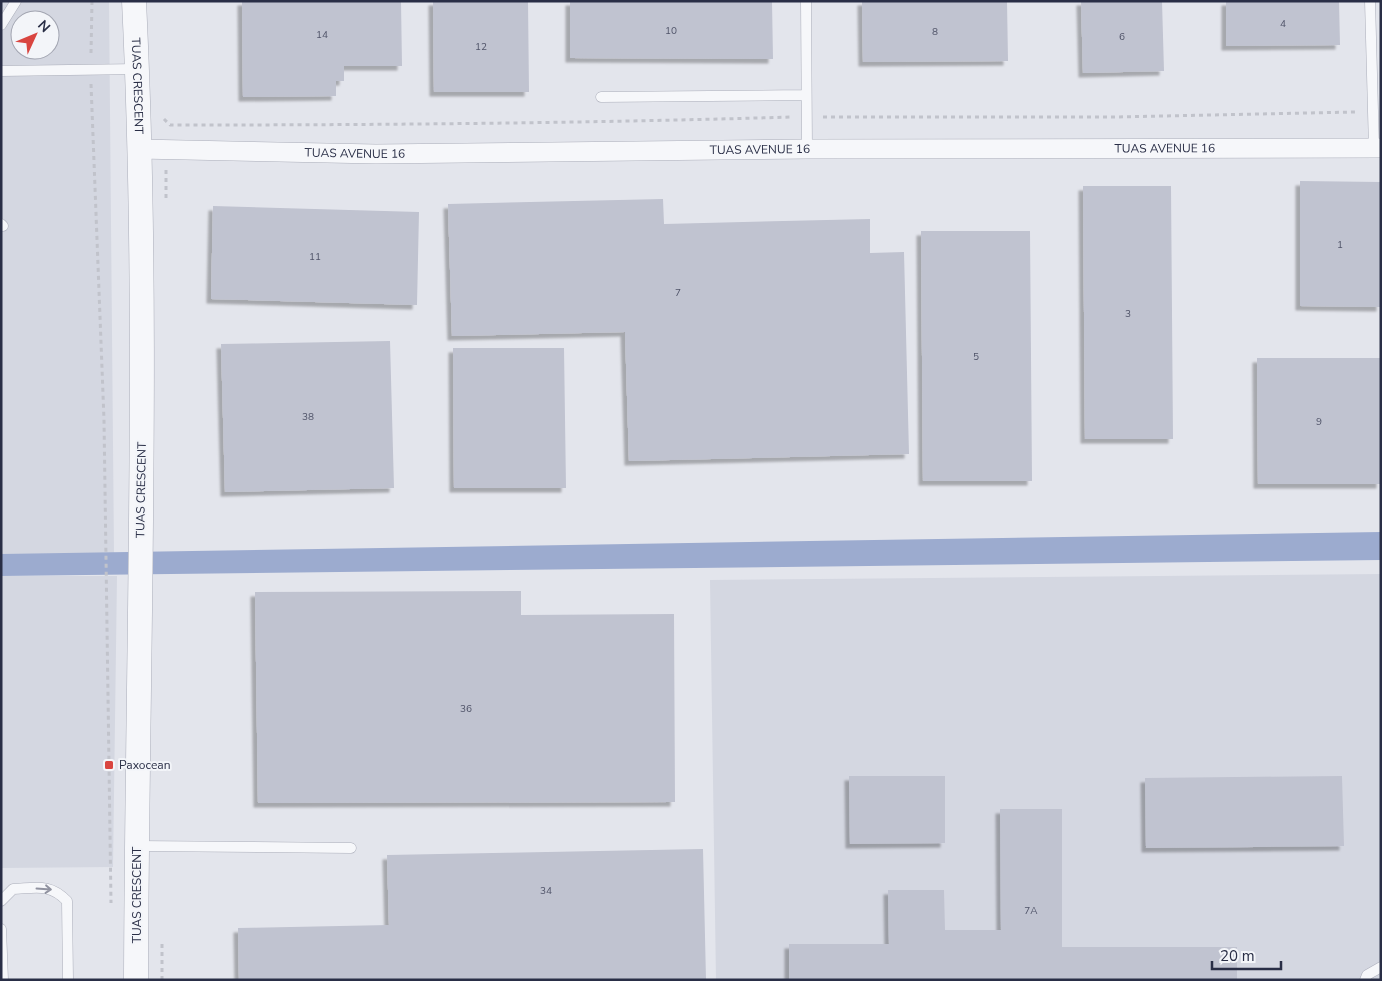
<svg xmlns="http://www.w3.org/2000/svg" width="1382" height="981" viewBox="0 0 1382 981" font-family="'Nunito Sans',sans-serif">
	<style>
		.built { fill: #d4d7e1; fill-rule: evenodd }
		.water { fill: #9cabcf }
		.building { fill: #c0c3d0; filter: url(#shadow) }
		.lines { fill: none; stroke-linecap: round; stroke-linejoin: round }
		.service-casing { stroke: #abaeba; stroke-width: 11 }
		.minor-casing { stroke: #abaeba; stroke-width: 20 }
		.tertiary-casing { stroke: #abaeba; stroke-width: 25 }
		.path { stroke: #c1c3cb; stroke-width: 3; stroke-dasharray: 4 4; stroke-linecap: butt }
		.service { stroke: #f6f7fa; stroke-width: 10 }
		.minor { stroke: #f6f7fa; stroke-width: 19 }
		.tertiary { stroke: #f6f7fa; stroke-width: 24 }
		.oneway { stroke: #9092a0 }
		.poi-dot { fill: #d94540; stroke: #f3f5f9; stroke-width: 2 }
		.labels { text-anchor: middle; stroke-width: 4; stroke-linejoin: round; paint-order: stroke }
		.number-label { font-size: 10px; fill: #4f5368 }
		.street-label { font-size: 12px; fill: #292e46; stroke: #f3f5f9 }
		.poi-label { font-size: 12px; fill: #292e46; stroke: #f3f5f9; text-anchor: start }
	</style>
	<defs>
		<filter id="shadow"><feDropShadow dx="-4.5" dy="4.5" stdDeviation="1" flood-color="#0004"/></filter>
	</defs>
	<rect width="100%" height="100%" fill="#e3e5ec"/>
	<path class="built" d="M 1,1 L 109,1 L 114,554 L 1,554 ZM 20,20 L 50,20 L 50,50 L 20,50 Z
		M 1381,574 L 1381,980 L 716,980 L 710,580 Z
		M 1,576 L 117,576 L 113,867 L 1,868 Z"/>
	<path class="water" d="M 1381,532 L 1381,560 L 1,576 L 1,554 Z"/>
	<path class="building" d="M 242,1 L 401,1 L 402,66 L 344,66 L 344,81 L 336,81 L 336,96 L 243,97 Z
		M 433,1 L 528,1 L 529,92 L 434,92 Z
		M 570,1 L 772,1 L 773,59 L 570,58 Z
		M 862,1 L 1007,1 L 1008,61 L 863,62 Z
		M 1081,1 L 1162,1 L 1164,71 L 1083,73 Z
		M 1226,1 L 1339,1 L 1340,45 L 1226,46 Z
		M 1300,181 L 1381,182 L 1381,307 L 1300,306 Z
		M 1083,186 L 1171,186 L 1173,439 L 1085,439 Z
		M 663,199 L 664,224 L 870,219 L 870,253 L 904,252 L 909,454 L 629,461 L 625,332 L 452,336 L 448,204 Z
		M 213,206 L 419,212 L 417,305 L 211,299 Z
		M 921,231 L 1030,231 L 1032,481 L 923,481 Z
		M 390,341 L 394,488 L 225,492 L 221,344 Z
		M 453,348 L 564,348 L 566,488 L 454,488 Z
		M 1257,358 L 1381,358 L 1381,484 L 1258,484 Z
		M 521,591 L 521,615 L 674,614 L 675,802 L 258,803 L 255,592 Z
		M 849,776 L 945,776 L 945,843 L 850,844 Z
		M 1342,776 L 1344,846 L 1146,848 L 1145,778 Z
		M 1000,809 L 1062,809 L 1062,947 L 1237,947 L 1237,980 L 789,980 L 789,944 L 889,944 L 888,890 L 944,890 L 945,930 L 1001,930 Z
		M 703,849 L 706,980 L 239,980 L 238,928 L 389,925 L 387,855 Z"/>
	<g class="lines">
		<defs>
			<path id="service" d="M 806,1 L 807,149
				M 1370,1 L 1374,148
				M 1,25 L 16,1
				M 1,71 L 137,69
				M 601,97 L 805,95
				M 1,224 L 3,226
				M 137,846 L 351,848
				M 1,901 L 13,889 C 36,888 50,883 67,901 L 68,980
				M 1,929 L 3,980
				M 1365,980 L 1367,975 L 1381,967"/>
			<g id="minor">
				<path id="s1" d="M 139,149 L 376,154 L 807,149 L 1381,148"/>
			</g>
			<g id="tertiary">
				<path id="s2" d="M 134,1 C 150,327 137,654 136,980"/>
			</g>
		</defs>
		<use href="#service" class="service-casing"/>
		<use href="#minor" class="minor-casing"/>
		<use href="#tertiary" class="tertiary-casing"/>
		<path class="path" d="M 91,53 L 92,1
			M 91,84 L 104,420 L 111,903
			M 823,117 L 1113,117 L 1357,112
			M 164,119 L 170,125 L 185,125 C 388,125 590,123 792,117
			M 166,198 L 166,170
			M 162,944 L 162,980"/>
		<use href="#service" class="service"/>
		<use href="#minor" class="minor"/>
		<use href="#tertiary" class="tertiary"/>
	</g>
	<defs><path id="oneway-shaft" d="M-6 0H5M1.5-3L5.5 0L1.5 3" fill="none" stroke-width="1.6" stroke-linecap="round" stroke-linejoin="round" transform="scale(1.25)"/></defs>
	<use class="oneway" href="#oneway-shaft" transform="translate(44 889) rotate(4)"/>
	<rect class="poi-dot" x="104" y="760" width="10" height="10" rx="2.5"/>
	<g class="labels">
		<g class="number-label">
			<text x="1283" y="27">4</text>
			<text x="671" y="34">10</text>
			<text x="935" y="35">8</text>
			<text x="322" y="38">14</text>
			<text x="1122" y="40">6</text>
			<text x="481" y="50">12</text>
			<text x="1340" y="248">1</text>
			<text x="315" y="260">11</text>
			<text x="678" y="296">7</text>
			<text x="1128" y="317">3</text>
			<text x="976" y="360">5</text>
			<text x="308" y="420">38</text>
			<text x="1319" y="425">9</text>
			<text x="466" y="712">36</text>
			<text x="546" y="894">34</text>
			<text x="1031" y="914">7A</text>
		</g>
		<g class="street-label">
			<text dy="4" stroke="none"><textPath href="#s2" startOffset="85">TUAS CRESCENT</textPath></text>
			<text dy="4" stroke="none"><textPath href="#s1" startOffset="1026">TUAS AVENUE 16</textPath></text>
			<text dy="4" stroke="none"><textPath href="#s1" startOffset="621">TUAS AVENUE 16</textPath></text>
			<text dy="4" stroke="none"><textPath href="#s1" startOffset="216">TUAS AVENUE 16</textPath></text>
			<text transform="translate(141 490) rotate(-89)" y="4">TUAS CRESCENT</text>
			<text transform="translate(137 895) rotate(-90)" y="4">TUAS CRESCENT</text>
		</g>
		<g class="poi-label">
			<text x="119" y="769">Paxocean</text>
		</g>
	</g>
	<rect width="1382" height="981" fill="none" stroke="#292e46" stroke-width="5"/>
	<g transform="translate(35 35) rotate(46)"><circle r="24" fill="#f3f5f9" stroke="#a2a5b1"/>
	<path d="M0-4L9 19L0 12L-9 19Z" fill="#d94540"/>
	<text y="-8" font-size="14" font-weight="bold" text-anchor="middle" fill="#292e46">N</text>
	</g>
	<path d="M1212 961v8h69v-8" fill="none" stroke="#292e46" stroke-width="2.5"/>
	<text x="1220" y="961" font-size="15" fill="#292e46" stroke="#f3f5f9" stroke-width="4" paint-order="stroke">20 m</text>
</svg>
